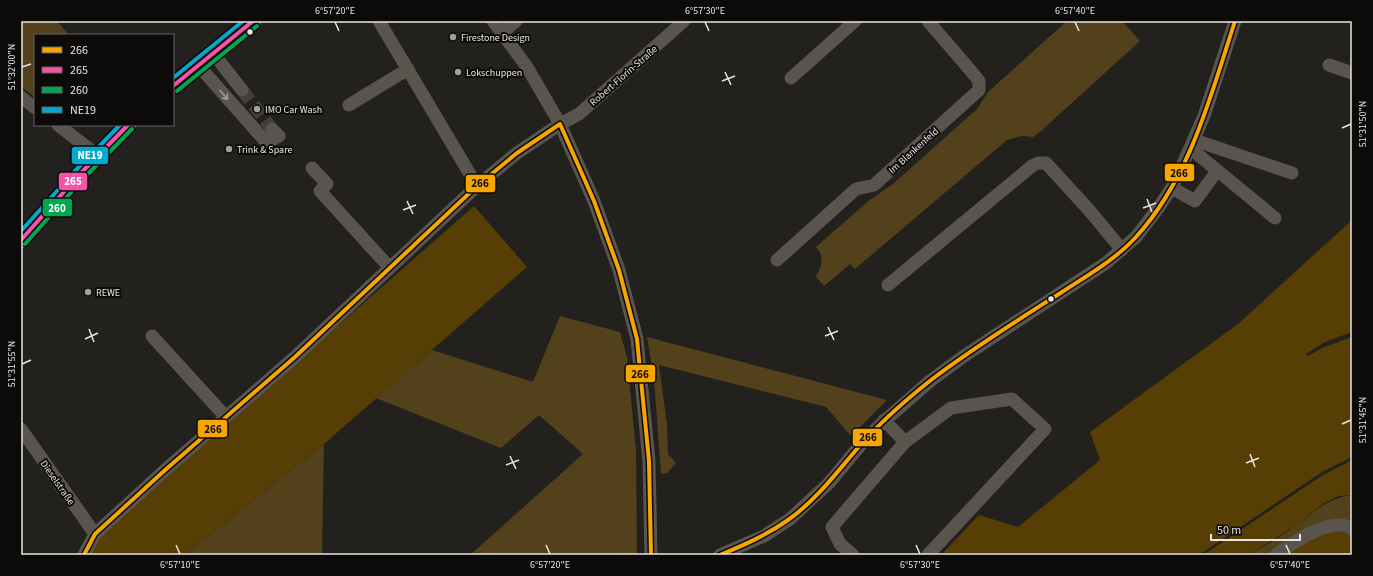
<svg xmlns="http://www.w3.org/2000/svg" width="1373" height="576" viewBox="0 0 1373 576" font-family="'Source Sans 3',sans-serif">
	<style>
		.green { fill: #53411b }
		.forest { fill: #573e04 }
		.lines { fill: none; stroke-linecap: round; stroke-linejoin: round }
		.minor-tunnel { stroke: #413f3c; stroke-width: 13; stroke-dasharray: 13 6; stroke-linecap: butt }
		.minor { stroke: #59544d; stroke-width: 13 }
		.major { stroke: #635d53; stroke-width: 17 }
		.bus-1-casing { stroke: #0c0b09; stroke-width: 7 }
		.bus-2-casing { stroke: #0c0b09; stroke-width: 7 }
		.bus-3-casing { stroke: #0c0b09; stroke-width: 7 }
		.bus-4-casing { stroke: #0c0b09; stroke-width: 7 }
		.bus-1 { stroke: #f7a600; stroke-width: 4 }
		.bus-2 { stroke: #f653ac; stroke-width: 4 }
		.bus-3 { stroke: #00a651; stroke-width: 4 }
		.bus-4 { stroke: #00a9ce; stroke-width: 4 }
		.oneway { stroke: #a09d98 }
		.ticks { fill: none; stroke: #e8e6e3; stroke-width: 1.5 }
		.bus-dot { fill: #e8e6e3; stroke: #0c0b09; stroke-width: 1.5 }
		.poi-dot { fill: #a3a19e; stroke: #0c0b09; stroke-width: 1.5 }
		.labels { text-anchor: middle; stroke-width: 4; stroke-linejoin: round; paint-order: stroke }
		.poi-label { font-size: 10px; fill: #e8e6e3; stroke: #0c0b09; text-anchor: start }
		.street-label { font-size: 10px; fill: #e8e6e3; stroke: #0c0b09 }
		.line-badge { stroke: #0c0b09; stroke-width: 1.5 }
		.badge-label { font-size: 11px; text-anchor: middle; font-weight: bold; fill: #fff }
		.pale-badge-label { font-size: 11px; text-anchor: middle; font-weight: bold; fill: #111 }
		.neatline { fill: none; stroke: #e8e6e3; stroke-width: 1.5 }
		.ticks-label { font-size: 10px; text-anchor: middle; fill: #e8e6e3 }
	</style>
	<rect width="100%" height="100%" fill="#23211e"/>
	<path class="green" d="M 21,21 L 57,21 L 69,35 L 35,35 L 35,97 L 21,87 Z
		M 1067,21 L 1122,21 L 1140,41 L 1041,131 L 1033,137 L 1022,136 L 1007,140 L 855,269 L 850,264 L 824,286 L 816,277 C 822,266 825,257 816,247 L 867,202 L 893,184 L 977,109 L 988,92 Z
		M 560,316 L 620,332 L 627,357 L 636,451 L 637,555 L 470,555 L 583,454 L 539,415 L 501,448 L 376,398 L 432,350 L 533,382 Z
		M 647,337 L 887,400 L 851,436 L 826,407 L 659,365 L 667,424 L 668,454 L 676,463 L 667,473 L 661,474 L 654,379 Z
		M 324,444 L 322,555 L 184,555 Z
		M 1352,495 L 1352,520 L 1350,522 L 1272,555 L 1249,555 C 1267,545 1283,535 1299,523 C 1318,510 1327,498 1352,495 Z"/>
	<path class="forest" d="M 474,206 L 527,267 L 324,444 L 184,555 L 90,555 L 100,535 Z
		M 1352,220 L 1352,332 L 1325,342 L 1306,354 L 1308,356 L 1322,348 L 1352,337 L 1352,457 L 1322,472 L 1199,555 L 941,555 L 979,515 L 1018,527 L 1100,460 L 1090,432 L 1238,324 Z
		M 1352,460 L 1352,495 L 1339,496 L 1324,503 L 1301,522 L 1249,555 L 1203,555 L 1323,475 Z
		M 1332,529 L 1352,534 L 1352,555 L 1282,555 Z"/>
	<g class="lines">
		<path class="minor-tunnel" d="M 242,90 L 272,129"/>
		<path class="minor" d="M 379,21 L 477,186
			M 493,21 L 527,67 L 560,124 L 594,201 L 619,270 L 637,339 L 649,461 L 651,555
			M 502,33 L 516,21
			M 213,53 L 242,90
			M 198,65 L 267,143 L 279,136 L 272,129
			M 1329,65 L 1352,73
			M 791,78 L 855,21
			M 21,97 L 35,108
			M 349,105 L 408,69
			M 58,125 L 97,155
			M 1194,140 L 1292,173
			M 1190,148 L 1275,218
			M 312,168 L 327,184 L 320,191 L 390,268
			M 1172,188 L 1195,201 L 1217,171
			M 777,260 L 856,189 L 874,185 L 979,90 L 979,81 L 971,71 L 928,21
			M 888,285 L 1032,166 L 1038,163 L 1046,163 L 1089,210 L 1122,250
			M 152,336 L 225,416
			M 884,420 L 905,442
			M 21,429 L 95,534
			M 84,555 L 95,534 L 164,471 L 295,357 L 477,186 L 517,153 L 560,124 L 579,114 L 684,21
			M 720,555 L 764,536 L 790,519 L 829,483 L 863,442 L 882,423 L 930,381 L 964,356 L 1106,263 L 1136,237 L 1159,207 L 1174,184 L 1204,116 L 1235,21
			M 853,555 L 840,544 L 832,527 L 905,442 L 951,408 L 1012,399 L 1045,429 L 928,555
			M 1276,555 C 1292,543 1332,515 1352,529"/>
		<path class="major" d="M 173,86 L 253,21
			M 21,240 L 78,176 L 128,125"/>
		<defs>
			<path id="bus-1" d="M 84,555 L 95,534 L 164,471 L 295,357 L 477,186 L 517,153 L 560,124 L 594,201 L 619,270 L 637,339 L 649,461 L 651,555
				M 720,555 C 744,545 767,535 788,520 C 818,499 839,469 863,442 C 883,420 907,399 931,380 C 973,348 1018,320 1062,292 C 1088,275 1116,259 1136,237 C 1190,178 1211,95 1235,21"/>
			<path id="bus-2" d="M 173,86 L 253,21
				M 21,240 L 78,176 L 128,125"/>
			<path id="bus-3" d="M 177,91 L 257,26
				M 25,244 L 82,180 L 132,129"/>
			<path id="bus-4" d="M 173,78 L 243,21
				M 21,231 L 74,172 L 120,125"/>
		</defs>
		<use href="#bus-1" class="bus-1-casing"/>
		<use href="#bus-2" class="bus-2-casing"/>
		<use href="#bus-3" class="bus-3-casing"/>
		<use href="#bus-4" class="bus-4-casing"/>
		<use href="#bus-1" class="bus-1"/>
		<use href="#bus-2" class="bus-2"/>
		<use href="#bus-3" class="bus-3"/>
		<use href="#bus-4" class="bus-4"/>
	</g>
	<defs><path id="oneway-shaft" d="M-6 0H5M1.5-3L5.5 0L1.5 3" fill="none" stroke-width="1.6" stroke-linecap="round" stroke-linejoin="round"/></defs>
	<use class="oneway" href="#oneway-shaft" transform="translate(224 95) rotate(49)"/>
	<path class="ticks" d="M 335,22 L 339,31M 705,22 L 709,31M 1075,22 L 1079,31M 22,67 L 31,64M 725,72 L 731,85M 722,81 L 735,76M 1342,128 L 1351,124M 1147,199 L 1152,212M 407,201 L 413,214M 1143,208 L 1156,203M 403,210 L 416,205M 828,327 L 834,340M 89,329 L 94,342M 825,336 L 838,331M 85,339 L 98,333M 22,364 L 31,360M 1342,424 L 1351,420M 1250,454 L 1255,467M 510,456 L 516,469M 1246,463 L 1259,458M 506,465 L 519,460M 176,545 L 180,554M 546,545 L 550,554M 916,545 L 920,554M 1286,545 L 1290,554"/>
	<g class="bus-dot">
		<circle cx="250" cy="32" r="3.5"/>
		<circle cx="1051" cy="299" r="3.5"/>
	</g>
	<g class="poi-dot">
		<circle cx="453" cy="37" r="4"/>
		<circle cx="458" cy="72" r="4"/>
		<circle cx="257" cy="109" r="4"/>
		<circle cx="229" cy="149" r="4"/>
		<circle cx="88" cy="292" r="4"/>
	</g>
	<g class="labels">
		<g class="poi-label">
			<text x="461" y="41">Firestone Design</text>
			<text x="466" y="76">Lokschuppen</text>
			<text x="265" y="113">IMO Car Wash</text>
			<text x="237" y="153">Trink &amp; Spare</text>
			<text x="96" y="296">REWE</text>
		</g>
		<g class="street-label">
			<text transform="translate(623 75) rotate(-41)" y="4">Robert-Florin-Straße</text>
			<text transform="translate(913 150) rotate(-42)" y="4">Im Blankenfeld</text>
			<text transform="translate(58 482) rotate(55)" y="4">Dieselstraße</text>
		</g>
	</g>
	<g class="line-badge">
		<rect x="71" y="146" width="38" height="19" rx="4" fill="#00a9ce"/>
		<rect x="1164" y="163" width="31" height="19" rx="4" fill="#f7a600"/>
		<rect x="58" y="172" width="30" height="19" rx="4" fill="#f653ac"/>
		<rect x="465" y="174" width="31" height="19" rx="4" fill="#f7a600"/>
		<rect x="42" y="198" width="31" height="19" rx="4" fill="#00a651"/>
		<rect x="625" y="364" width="31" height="19" rx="4" fill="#f7a600"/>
		<rect x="197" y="419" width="31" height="19" rx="4" fill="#f7a600"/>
		<rect x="852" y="428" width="31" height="19" rx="4" fill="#f7a600"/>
	</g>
	<g class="badge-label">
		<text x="90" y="159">NE19</text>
		<text x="73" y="185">265</text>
		<text x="57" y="212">260</text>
	</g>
	<g class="pale-badge-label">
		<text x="1179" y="177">266</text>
		<text x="480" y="187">266</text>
		<text x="640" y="378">266</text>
		<text x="213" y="433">266</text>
		<text x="868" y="441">266</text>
	</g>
	<rect width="1373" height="576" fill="none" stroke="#0c0b09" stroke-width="44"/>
	<rect x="34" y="34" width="140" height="92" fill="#0c0b09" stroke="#646360"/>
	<rect x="42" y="47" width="20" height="6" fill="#f7a600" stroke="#646360"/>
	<text x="70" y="54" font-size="12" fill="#e8e6e3">266</text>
	<rect x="42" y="67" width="20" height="6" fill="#f653ac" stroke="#646360"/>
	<text x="70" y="74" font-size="12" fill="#e8e6e3">265</text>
	<rect x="42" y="87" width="20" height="6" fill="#00a651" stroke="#646360"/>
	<text x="70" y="94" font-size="12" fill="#e8e6e3">260</text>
	<rect x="42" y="107" width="20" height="6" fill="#00a9ce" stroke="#646360"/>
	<text x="70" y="114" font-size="12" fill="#e8e6e3">NE19</text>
	<path d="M1211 534v6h89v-6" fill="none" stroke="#e8e6e3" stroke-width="2"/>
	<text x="1217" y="534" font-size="12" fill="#e8e6e3" stroke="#0c0b09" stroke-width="3" paint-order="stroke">50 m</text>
	<rect x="22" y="22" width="1329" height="532" class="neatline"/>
	<g class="ticks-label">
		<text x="335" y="14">6°57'20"E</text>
		<text x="705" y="14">6°57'30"E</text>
		<text x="1075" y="14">6°57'40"E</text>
		<text transform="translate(11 67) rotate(-90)" y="4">51°32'00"N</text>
		<text transform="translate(1362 124) rotate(-90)" y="4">51°31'50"N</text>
		<text transform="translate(11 364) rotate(-90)" y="4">51°31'55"N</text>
		<text transform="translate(1362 420) rotate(-90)" y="4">51°31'45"N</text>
		<text x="180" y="568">6°57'10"E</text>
		<text x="550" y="568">6°57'20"E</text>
		<text x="920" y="568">6°57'30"E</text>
		<text x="1290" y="568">6°57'40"E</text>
	</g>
</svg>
